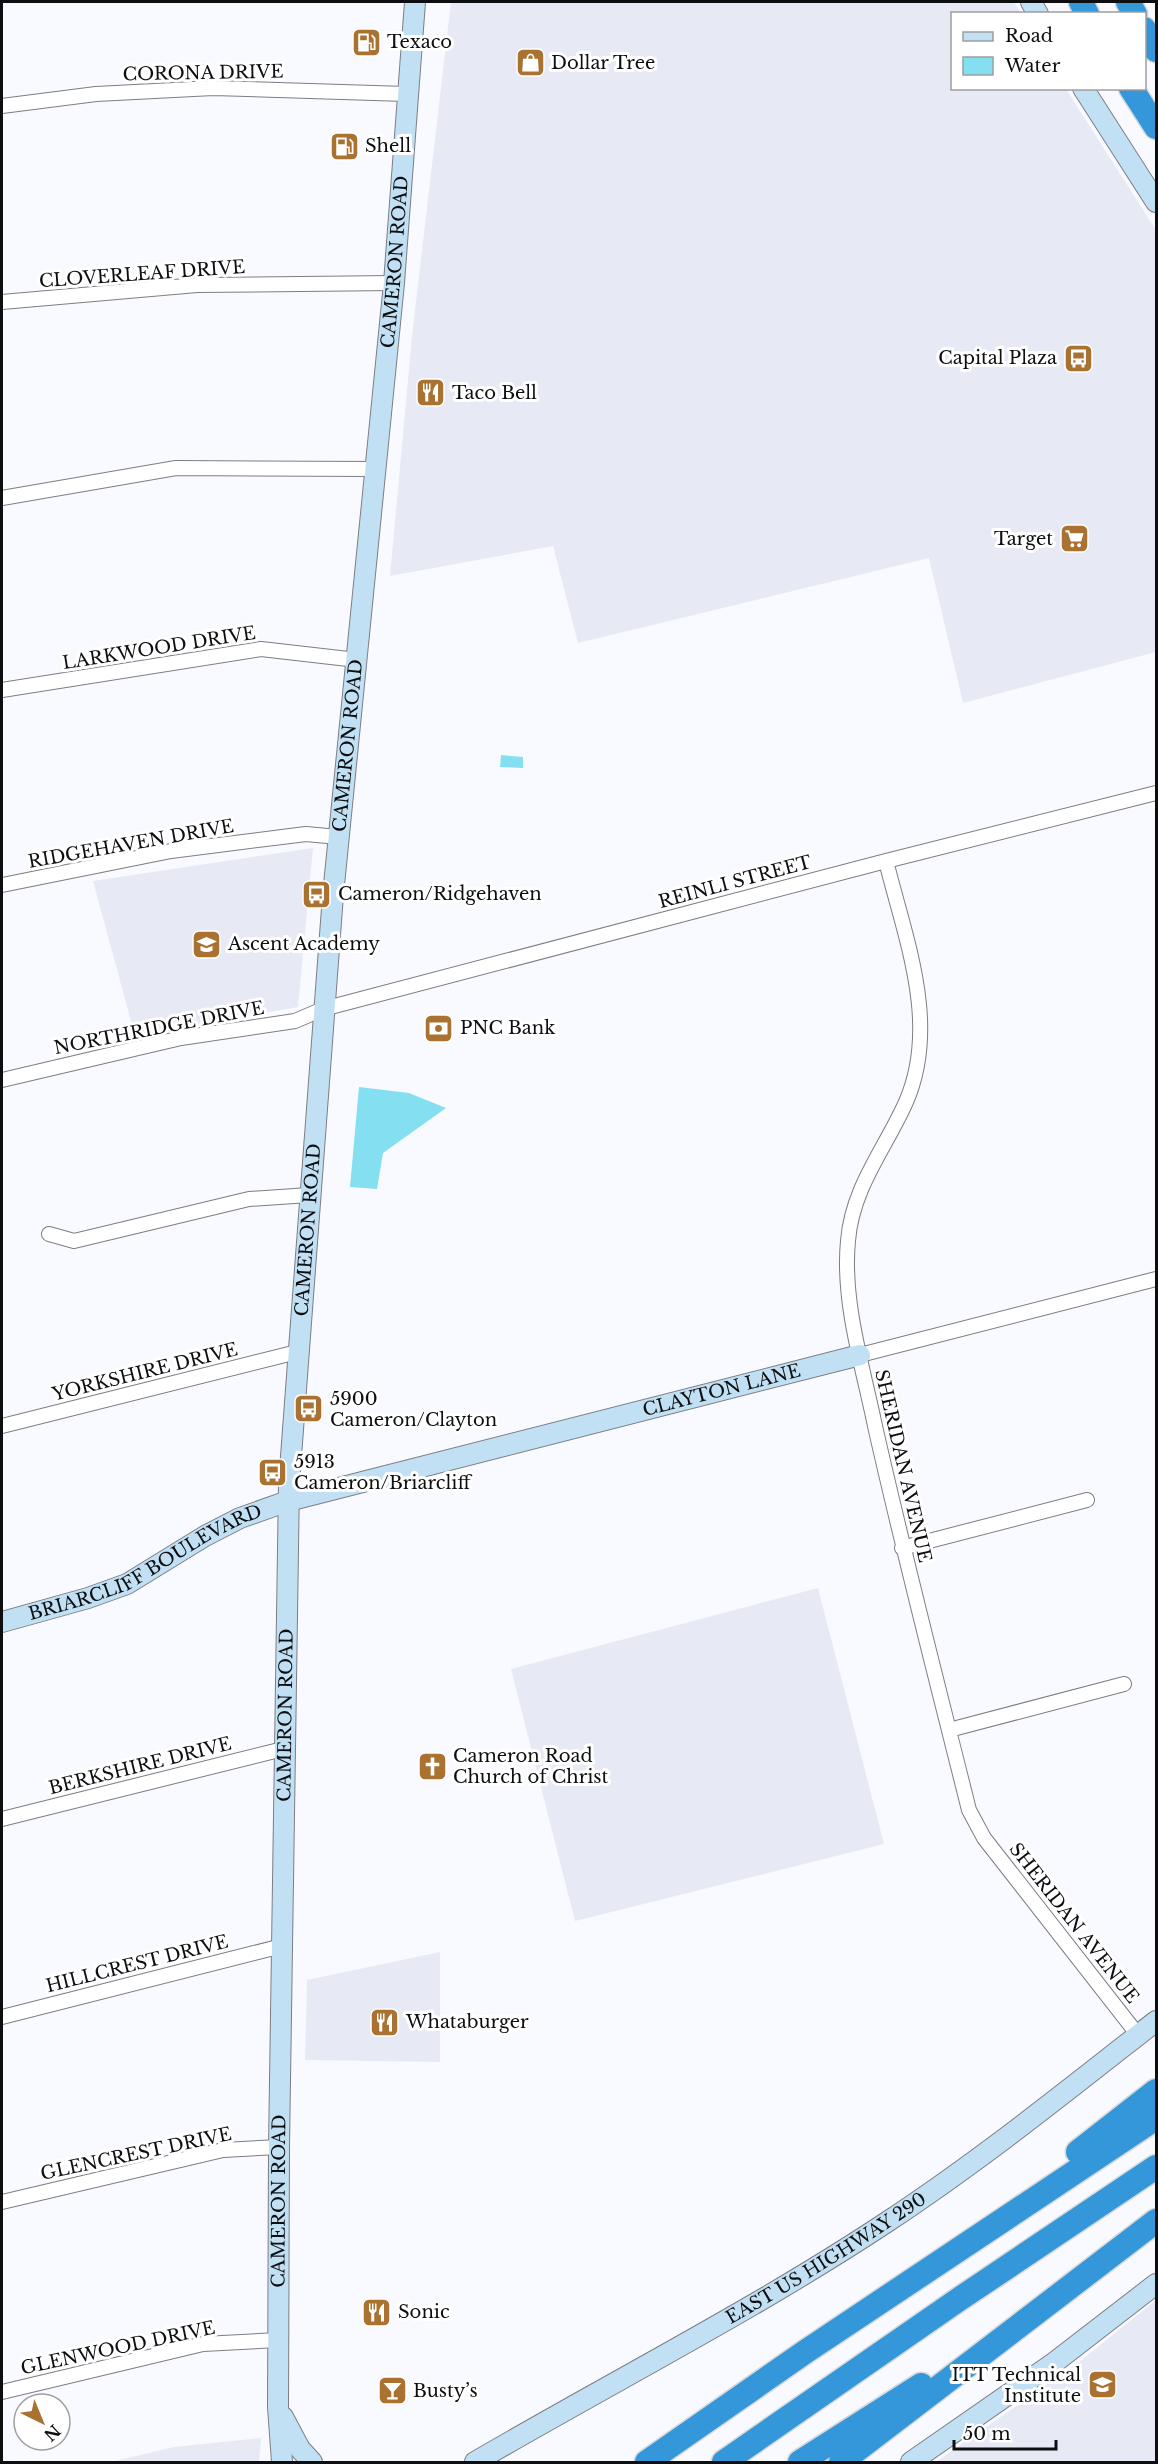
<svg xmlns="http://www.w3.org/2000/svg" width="1158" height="2464" viewBox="0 0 1158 2464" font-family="'Libre Baskerville',serif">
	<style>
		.built { fill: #e7eaf4 }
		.water { fill: #84dff1 }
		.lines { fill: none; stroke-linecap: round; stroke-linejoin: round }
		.street-casing { stroke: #7d7e84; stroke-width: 16 }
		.secondary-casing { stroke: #7d7e84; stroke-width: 22 }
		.highway-casing { stroke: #d8d8d9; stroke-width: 27 }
		.street { stroke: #fff; stroke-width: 14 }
		.secondary { stroke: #c2e0f4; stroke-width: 20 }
		.highway { stroke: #3397d9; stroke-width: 24 }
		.labels { text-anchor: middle; stroke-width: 6; stroke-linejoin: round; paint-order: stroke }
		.poi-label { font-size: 18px; fill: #0d0e10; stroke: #fff; text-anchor: start }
		.street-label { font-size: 18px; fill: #0d0e10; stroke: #fff }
	</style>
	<rect width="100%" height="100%" fill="#f8faff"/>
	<path class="built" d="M 451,2 L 1014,2 L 1021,13 L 952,14 L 952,88 L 1066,89 L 1156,230 L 1156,652 L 963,703 L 929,558 L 578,643 L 553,546 L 390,576 L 412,336 Z
		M 313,848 L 298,1007 L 135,1036 L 93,881 Z
		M 818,1588 L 884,1844 L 575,1921 L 511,1669 Z
		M 440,1952 L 440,2062 L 305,2060 L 307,1980 Z
		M 1156,2300 L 1156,2462 L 936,2462 L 1079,2362 Z
		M 261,2438 L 259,2462 L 111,2462 L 174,2447 Z"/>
	<path class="water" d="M 501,755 L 523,757 L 523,768 L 500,767 Z
		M 359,1087 L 409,1093 L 446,1108 L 383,1153 L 377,1189 L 350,1187 Z"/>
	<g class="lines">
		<defs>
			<path id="street" d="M 2,106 L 96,94 L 213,88 L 406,94
				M 2,302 L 197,285 L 394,283
				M 2,498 L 176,468 L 376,469
				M 2,690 L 261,649 L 357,660
				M 886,861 C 905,938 940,1024 906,1102 C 885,1149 852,1188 848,1241 C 842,1302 863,1367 875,1426 C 904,1555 937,1682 969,1810 L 984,1838 L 1138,2035
				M 2,885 L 171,851 L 306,834 L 338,837
				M 2,1080 L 181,1038 L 295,1021 L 323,1009 L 886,861 L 1156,793
				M 49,1234 L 74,1241 L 249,1199 L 309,1195
				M 860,1355 L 1156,1279
				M 2,1426 L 297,1352
				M 902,1548 L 1087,1500
				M 949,1730 L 1124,1684
				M 2,1819 L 287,1748
				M 2,2017 L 282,1946
				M 2,2202 L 223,2150 L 279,2147
				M 2,2392 L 203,2344 L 278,2340"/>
			<g id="secondary">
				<path d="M 1031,2 L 1038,14"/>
				<path d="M 1083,88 L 1156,202"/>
				<path id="s1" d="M 2,1622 L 88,1598 L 127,1584 L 205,1536 L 240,1518 L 288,1501 L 860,1355"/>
				<path d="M 283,2417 L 300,2449 L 312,2462"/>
				<path id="s2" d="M 282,2462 L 278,2407 L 279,2147 L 289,1483 L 333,895 L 394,283 L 415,2"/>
				<path id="s3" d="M 475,2462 C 612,2382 754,2310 887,2222 C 981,2160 1068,2090 1156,2021"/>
				<path d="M 911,2462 L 1055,2362 L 1156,2284"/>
			</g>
			<path id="highway" d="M 1081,2 L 1087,14
				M 1128,2 L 1135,14
				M 1144,29 L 1156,50
				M 1131,88 L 1156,127
				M 1078,2152 L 1156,2091
				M 647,2462 L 805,2352 L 1156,2118
				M 724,2462 L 958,2300 L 1156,2167
				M 800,2462 L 921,2385
				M 841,2462 L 1156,2221"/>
		</defs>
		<use href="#street" class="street-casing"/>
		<use href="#secondary" class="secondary-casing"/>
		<use href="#highway" class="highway-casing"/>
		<use href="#street" class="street"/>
		<use href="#secondary" class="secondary"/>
		<use href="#highway" class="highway"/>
	</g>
	<defs>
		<symbol id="fuel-square" viewBox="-11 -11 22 22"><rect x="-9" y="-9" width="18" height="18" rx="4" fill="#aa7230" stroke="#fff"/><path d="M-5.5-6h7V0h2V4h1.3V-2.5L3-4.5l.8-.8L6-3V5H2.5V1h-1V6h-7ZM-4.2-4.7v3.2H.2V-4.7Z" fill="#fff"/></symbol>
		<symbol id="shop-square" viewBox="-11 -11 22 22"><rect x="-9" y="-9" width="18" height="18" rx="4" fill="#aa7230" stroke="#fff"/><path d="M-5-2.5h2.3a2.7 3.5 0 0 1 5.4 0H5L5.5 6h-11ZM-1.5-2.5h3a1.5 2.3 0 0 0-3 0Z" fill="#fff"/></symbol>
		<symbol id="bus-square" viewBox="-11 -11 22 22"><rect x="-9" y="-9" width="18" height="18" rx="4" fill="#aa7230" stroke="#fff"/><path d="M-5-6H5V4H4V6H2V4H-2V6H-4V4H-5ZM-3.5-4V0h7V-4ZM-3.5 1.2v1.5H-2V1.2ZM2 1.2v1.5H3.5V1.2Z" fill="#fff"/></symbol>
		<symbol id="restaurant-square" viewBox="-11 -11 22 22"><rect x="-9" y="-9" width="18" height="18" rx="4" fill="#aa7230" stroke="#fff"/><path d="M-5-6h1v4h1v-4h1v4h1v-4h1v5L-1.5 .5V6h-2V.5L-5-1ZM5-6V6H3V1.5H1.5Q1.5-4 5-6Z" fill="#fff"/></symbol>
		<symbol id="supermarket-square" viewBox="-11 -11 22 22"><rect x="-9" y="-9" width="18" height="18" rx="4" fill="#aa7230" stroke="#fff"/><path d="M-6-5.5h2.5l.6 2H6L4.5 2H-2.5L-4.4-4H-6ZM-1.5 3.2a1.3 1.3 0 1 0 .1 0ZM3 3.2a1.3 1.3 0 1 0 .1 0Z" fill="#fff"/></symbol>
		<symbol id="school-square" viewBox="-11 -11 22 22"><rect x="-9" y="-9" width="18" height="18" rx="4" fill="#aa7230" stroke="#fff"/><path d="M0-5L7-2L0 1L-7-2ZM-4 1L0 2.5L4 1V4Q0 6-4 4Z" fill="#fff"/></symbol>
		<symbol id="bank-square" viewBox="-11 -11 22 22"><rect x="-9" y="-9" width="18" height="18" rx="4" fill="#aa7230" stroke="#fff"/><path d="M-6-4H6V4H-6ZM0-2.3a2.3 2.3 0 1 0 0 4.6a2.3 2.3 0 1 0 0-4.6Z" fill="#fff"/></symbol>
		<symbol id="church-square" viewBox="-11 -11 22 22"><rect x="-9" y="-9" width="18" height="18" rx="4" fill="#aa7230" stroke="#fff"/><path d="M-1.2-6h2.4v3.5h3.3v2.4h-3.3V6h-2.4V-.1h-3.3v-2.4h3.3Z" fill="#fff"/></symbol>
		<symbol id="university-square" viewBox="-11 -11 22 22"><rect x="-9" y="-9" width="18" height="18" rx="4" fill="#aa7230" stroke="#fff"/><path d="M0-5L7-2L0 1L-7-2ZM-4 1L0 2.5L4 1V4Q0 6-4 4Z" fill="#fff"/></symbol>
		<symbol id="bar-square" viewBox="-11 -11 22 22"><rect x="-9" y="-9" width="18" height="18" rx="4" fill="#aa7230" stroke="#fff"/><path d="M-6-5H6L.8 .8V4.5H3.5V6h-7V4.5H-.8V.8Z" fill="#fff"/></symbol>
	</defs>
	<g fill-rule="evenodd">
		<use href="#fuel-square" x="350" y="26" width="33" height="33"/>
		<use href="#shop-square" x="514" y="46" width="33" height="33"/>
		<use href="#fuel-square" x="328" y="130" width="33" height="33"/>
		<use href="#bus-square" x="1062" y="342" width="33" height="33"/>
		<use href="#restaurant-square" x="414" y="376" width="33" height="33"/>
		<use href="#supermarket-square" x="1058" y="522" width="33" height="33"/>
		<use href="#bus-square" x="300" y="878" width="33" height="33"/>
		<use href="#school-square" x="190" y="928" width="33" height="33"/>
		<use href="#bank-square" x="422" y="1012" width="33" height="33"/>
		<use href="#bus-square" x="292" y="1392" width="33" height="33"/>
		<use href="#bus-square" x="256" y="1456" width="33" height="33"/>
		<use href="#church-square" x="416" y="1750" width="33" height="33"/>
		<use href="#restaurant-square" x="368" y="2006" width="33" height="33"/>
		<use href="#restaurant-square" x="360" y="2296" width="33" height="33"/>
		<use href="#university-square" x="1086" y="2368" width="33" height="33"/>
		<use href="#bar-square" x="376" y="2374" width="33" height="33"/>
	</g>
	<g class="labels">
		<g class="poi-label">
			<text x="387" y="48">Texaco</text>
			<text x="551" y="69">Dollar Tree</text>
			<text x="365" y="152">Shell</text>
			<text x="1057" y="364" text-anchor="end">Capital Plaza</text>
			<text x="452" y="399">Taco Bell</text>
			<text x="1053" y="545" text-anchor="end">Target</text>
			<text x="338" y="900">Cameron/Ridgehaven</text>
			<text x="228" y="950">Ascent Academy</text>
			<text x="460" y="1034">PNC Bank</text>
			<text x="330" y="1405">5900<tspan x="330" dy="21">Cameron/Clayton</tspan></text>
			<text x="294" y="1468">5913<tspan x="294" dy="21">Cameron/Briarcliff</tspan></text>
			<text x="453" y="1762">Cameron Road<tspan x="453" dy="21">Church of Christ</tspan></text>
			<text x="406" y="2028">Whataburger</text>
			<text x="398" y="2318">Sonic</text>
			<text x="1081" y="2381" text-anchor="end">ITT Technical<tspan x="1081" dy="21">Institute</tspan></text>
			<text x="413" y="2397">Busty’s</text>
		</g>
		<g class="street-label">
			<text transform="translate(203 73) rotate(-1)" y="6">CORONA DRIVE</text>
			<text dy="6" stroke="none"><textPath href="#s2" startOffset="2205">CAMERON ROAD</textPath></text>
			<text transform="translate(142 274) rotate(-4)" y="6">CLOVERLEAF DRIVE</text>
			<text transform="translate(159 648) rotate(-9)" y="6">LARKWOOD DRIVE</text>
			<text dy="6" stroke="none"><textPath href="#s2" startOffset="1719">CAMERON ROAD</textPath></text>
			<text transform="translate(131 844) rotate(-10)" y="6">RIDGEHAVEN DRIVE</text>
			<text transform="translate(735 882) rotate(-15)" y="6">REINLI STREET</text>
			<text transform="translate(159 1028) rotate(-11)" y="6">NORTHRIDGE DRIVE</text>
			<text dy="6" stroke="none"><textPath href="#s2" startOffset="1233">CAMERON ROAD</textPath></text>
			<text transform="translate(145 1372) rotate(-14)" y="6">YORKSHIRE DRIVE</text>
			<text dy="6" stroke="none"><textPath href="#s1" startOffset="760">CLAYTON LANE</textPath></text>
			<text transform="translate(903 1466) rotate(77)" y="6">SHERIDAN AVENUE</text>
			<text dy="6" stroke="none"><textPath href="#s1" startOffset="156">BRIARCLIFF BOULEVARD</textPath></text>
			<text dy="6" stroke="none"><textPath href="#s2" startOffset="747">CAMERON ROAD</textPath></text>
			<text transform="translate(140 1766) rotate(-14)" y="6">BERKSHIRE DRIVE</text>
			<text transform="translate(1074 1923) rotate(52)" y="6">SHERIDAN AVENUE</text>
			<text transform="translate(137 1964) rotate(-14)" y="6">HILLCREST DRIVE</text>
			<text transform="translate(136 2154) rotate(-12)" y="6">GLENCREST DRIVE</text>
			<text dy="6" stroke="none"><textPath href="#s2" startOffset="261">CAMERON ROAD</textPath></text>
			<text dy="6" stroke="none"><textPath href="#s3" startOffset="406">EAST US HIGHWAY 290</textPath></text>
			<text transform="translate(118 2348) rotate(-12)" y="6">GLENWOOD DRIVE</text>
		</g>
	</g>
	<rect width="1158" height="2464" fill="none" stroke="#0d0e10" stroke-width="6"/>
	<rect x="951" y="12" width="195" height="78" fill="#ffffff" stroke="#9e9f9f" stroke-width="1.5"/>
	<rect x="963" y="32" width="30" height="9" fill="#c2e0f4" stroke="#9e9f9f" stroke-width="1.5"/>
	<text x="1005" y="42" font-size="18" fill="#0d0e10">Road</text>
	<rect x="963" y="57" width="30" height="18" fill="#84dff1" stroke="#9e9f9f" stroke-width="1.5"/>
	<text x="1005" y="72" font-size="18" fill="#0d0e10">Water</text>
	<g transform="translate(42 2422) rotate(137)"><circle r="28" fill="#ffffff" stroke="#9e9f9f" stroke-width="1.5"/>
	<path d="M0-4.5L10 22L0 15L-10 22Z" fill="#aa7230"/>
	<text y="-9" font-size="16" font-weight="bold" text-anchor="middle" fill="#0d0e10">N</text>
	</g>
	<path d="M954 2440v9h102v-9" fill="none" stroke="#0d0e10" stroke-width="3"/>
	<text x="963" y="2440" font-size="18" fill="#0d0e10" stroke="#ffffff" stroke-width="4.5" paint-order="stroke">50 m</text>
</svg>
